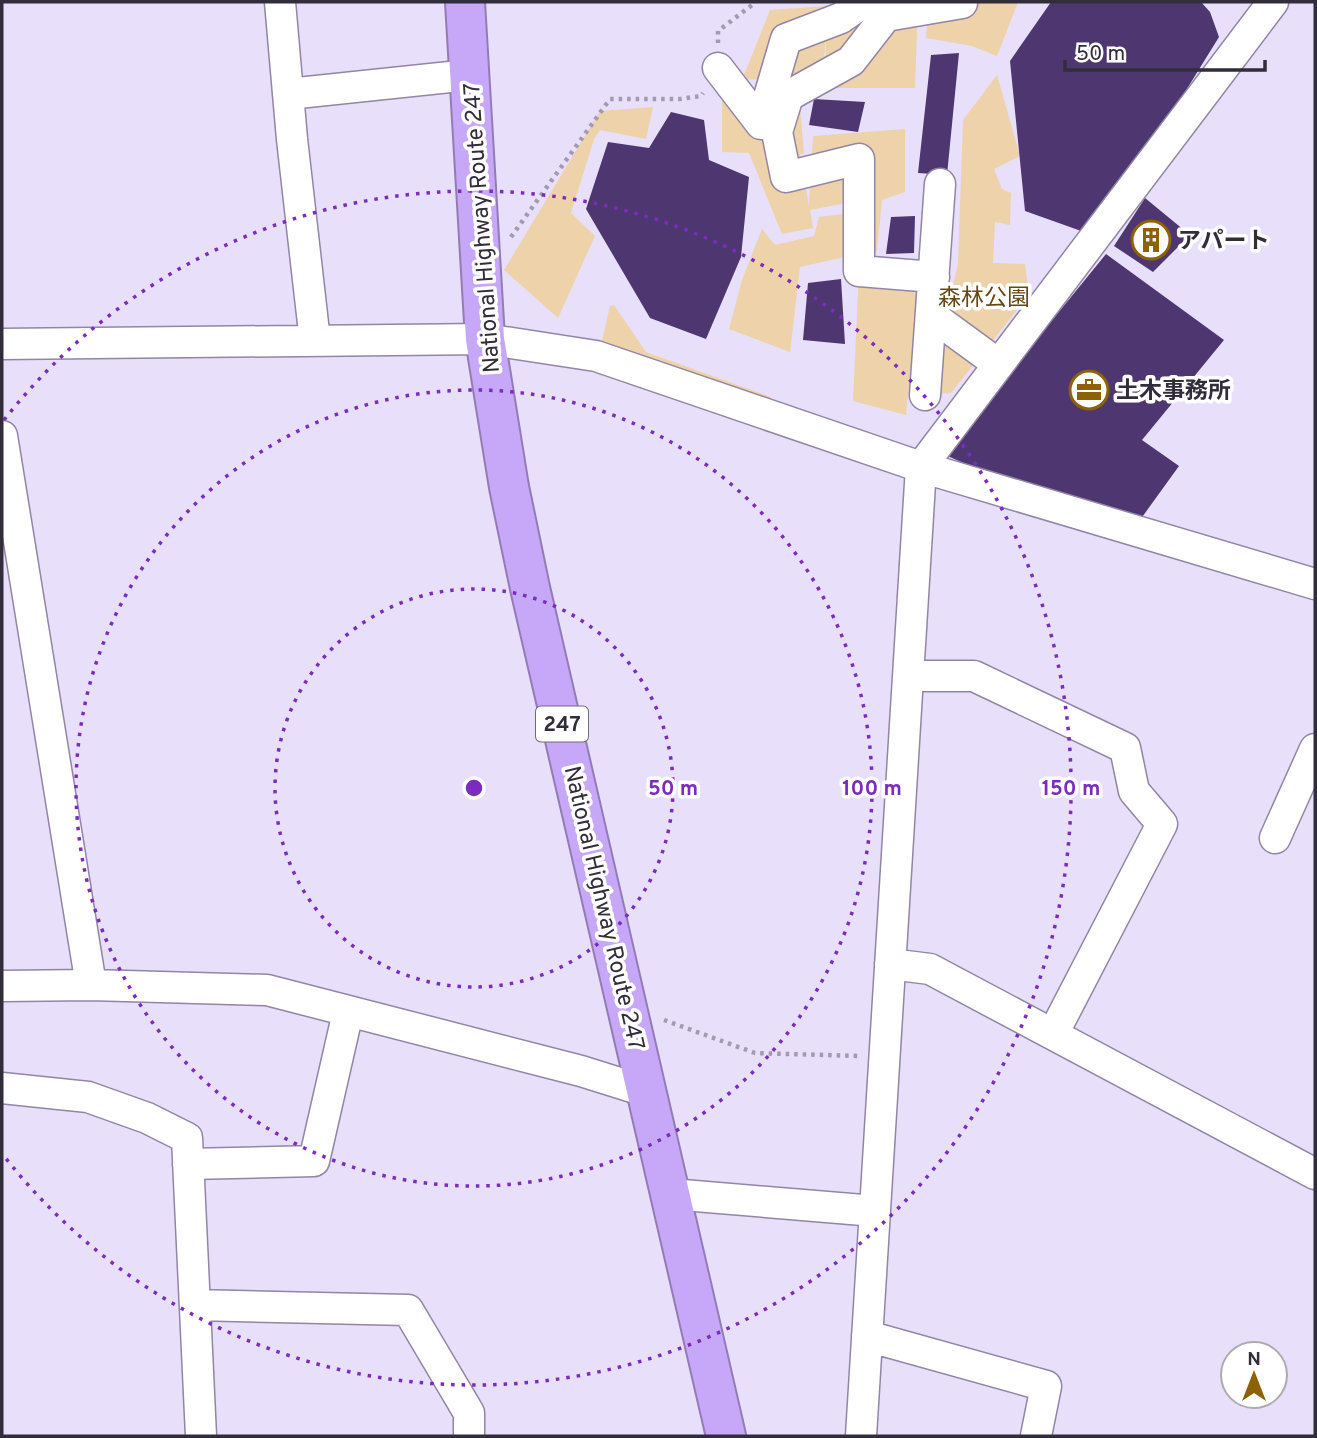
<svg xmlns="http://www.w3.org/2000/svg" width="1317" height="1438" viewBox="0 0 1317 1438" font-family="Overpass,'Noto Sans JP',sans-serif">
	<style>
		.green { fill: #eed2a9 }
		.building { fill: #4e3670 }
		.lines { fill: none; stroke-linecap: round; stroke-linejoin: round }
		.street-casing { stroke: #9186a5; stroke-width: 33 }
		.highway-casing { stroke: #937cb6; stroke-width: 42 }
		.path { stroke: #a29ab0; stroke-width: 4.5; stroke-dasharray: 3.5 5; stroke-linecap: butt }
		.street { stroke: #fff; stroke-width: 30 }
		.highway { stroke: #c7a7f8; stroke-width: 38 }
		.ring { fill: none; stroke: #7b2cbf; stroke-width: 3.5; stroke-dasharray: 3.5 7 }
		.labels { text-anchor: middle; stroke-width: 7; stroke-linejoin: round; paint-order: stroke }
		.shield { fill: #fff; stroke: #706c75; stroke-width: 2 }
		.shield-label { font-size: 21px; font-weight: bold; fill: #322d3a }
		.street-label { font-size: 23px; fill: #322d3a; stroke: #fff }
		.poi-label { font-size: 23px; font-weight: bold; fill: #322d3a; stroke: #fff; text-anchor: start }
		.park-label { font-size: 23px; fill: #664815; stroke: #fff }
		.centre { fill: #7b2cbf; stroke: #fff; stroke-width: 3.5 }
		.ring-label { font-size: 21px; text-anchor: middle; font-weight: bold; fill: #7b2cbf; stroke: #fff; stroke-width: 7; stroke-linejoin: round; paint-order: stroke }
	</style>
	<rect width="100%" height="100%" fill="#e8dffa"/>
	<path class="green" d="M 838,2 L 918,2 L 915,88 L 825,88 L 826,30 L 823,75 L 742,80 L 770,10 L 827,6 Z
		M 929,2 L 1018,2 L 997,56 L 972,46 L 926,38 Z
		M 997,75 L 1020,156 L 994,169 L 1002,189 L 1011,193 L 1010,225 L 995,222 L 993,263 L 1025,264 L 1029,295 L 951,393 L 918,395 L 940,341 L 958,264 L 963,120 Z
		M 799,96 L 804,154 L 800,154 L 809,206 L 813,136 L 905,129 L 905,192 L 882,200 L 877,251 L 860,261 L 852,202 L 810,210 L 813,228 L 782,234 L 749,153 L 722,152 L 722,99 Z
		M 653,107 L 646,139 L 600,130 L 594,139 L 571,213 L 595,236 L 558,318 L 504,270 L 600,111 Z
		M 851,213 L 853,255 L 800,267 L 790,352 L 729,329 L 742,280 L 762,229 L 775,245 L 814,236 L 819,217 Z
		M 859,271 L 920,275 L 906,415 L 853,401 Z
		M 614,305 L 646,352 L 771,397 L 768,404 L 601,345 L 610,306 Z"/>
	<path class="building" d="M 1051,2 L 1201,2 L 1210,12 L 1219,37 L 1164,126 L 1084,232 L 1025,211 L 1010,61 Z
		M 959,53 L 947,175 L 918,173 L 931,55 Z
		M 814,99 L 865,102 L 858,132 L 809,125 Z
		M 671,112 L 704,120 L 709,160 L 749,177 L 741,257 L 706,339 L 650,318 L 586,209 L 608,142 L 649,148 Z
		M 1145,198 L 1190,235 L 1153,272 L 1114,246 Z
		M 915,216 L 914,253 L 886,254 L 891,217 Z
		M 1106,254 L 1224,340 L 1142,440 L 1179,466 L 1140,520 L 1002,480 L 943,454 Z
		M 841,279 L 845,344 L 803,340 L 808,283 Z"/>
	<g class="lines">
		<defs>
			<path id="street" d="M 280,2 L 292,139 L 315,341
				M 718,68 L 761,124 L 786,39 L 841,18 L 864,2
				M 288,94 L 469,75
				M 934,277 L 859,271 L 859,159 L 786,177 L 777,132 L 788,96 L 851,61 L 886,16 L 962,3 L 958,2
				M 931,315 L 994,361
				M 2,344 L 485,339 L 596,356 L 921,467 L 1315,584
				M 925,395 L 940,184
				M 2,436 L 91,985
				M 908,676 L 974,676 L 1125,748 L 1134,791 L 1162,824 L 1053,1034
				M 1275,838 L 1315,749
				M 890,964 L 930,969 L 1315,1174
				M 2,986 L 91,985 L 267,990 L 581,1071 L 648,1092
				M 2,1088 L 88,1097 L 147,1118 L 187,1138 L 201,1436
				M 188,1164 L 314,1161 L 348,1012
				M 671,1194 L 875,1211
				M 195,1305 L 408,1310 L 469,1413 L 469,1436
				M 867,1336 L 1046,1386 L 1036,1436
				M 861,1436 L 921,467 L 1273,2"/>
			<path id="highway" d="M 465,2 L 485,339 L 509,487 L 530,588 L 726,1436"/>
		</defs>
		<use href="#street" class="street-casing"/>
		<use href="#highway" class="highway-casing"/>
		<path class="path" d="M 718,43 L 718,31 L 756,2
			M 511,237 L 610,99 L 680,99 L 701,96 L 703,93
			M 664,1020 L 755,1053 L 859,1056"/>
		<use href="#street" class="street"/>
		<use href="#highway" class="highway"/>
	</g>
	<g class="ring">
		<circle cx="474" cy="788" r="199"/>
		<circle cx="474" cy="788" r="398"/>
		<path d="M4 420A597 597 0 1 1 4 1156"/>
	</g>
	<defs>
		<symbol id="building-ring" viewBox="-11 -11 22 22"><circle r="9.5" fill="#fff" stroke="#8d6106" stroke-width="1.5"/><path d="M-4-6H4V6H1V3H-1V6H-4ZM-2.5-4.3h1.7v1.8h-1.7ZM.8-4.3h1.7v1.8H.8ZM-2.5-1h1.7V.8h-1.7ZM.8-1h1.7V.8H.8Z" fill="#8d6106"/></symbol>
		<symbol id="office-ring" viewBox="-11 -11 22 22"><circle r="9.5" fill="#fff" stroke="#8d6106" stroke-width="1.5"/><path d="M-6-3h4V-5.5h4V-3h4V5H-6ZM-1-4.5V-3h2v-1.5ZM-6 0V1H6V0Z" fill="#8d6106"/></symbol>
	</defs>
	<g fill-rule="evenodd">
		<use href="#building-ring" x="1129" y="218" width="44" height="44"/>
		<use href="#office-ring" x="1067" y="368" width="44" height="44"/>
	</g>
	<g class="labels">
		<rect class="shield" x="536" y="706.5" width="52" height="35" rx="5"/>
		<g class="shield-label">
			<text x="562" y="731">247</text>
		</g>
		<g class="street-label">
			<text transform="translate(481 228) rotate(-94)" y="8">National Highway Route 247</text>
			<text transform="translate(605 908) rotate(77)" y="8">National Highway Route 247</text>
		</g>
		<g class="poi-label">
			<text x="1178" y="248">アパート</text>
			<text x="1116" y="398">土木事務所</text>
		</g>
		<g class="park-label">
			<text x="984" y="305">森林公園</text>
		</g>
	</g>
	<circle cx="474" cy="788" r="10" class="centre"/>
	<g class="ring-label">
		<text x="673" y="795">50 m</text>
		<text x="872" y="795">100 m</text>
		<text x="1071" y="795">150 m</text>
	</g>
	<rect width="1317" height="1438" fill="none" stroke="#322d3a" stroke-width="7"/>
	<g transform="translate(1254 1375)"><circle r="33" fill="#ffffff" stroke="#adabb0" stroke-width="2"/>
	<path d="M0-5L12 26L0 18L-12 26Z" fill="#8d6106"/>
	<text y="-10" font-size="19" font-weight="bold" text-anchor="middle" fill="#322d3a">N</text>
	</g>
	<path d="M1065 60v10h200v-10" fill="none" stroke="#322d3a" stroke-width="3.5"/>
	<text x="1076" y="60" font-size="21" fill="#322d3a" stroke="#ffffff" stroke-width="5" paint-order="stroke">50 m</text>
</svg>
